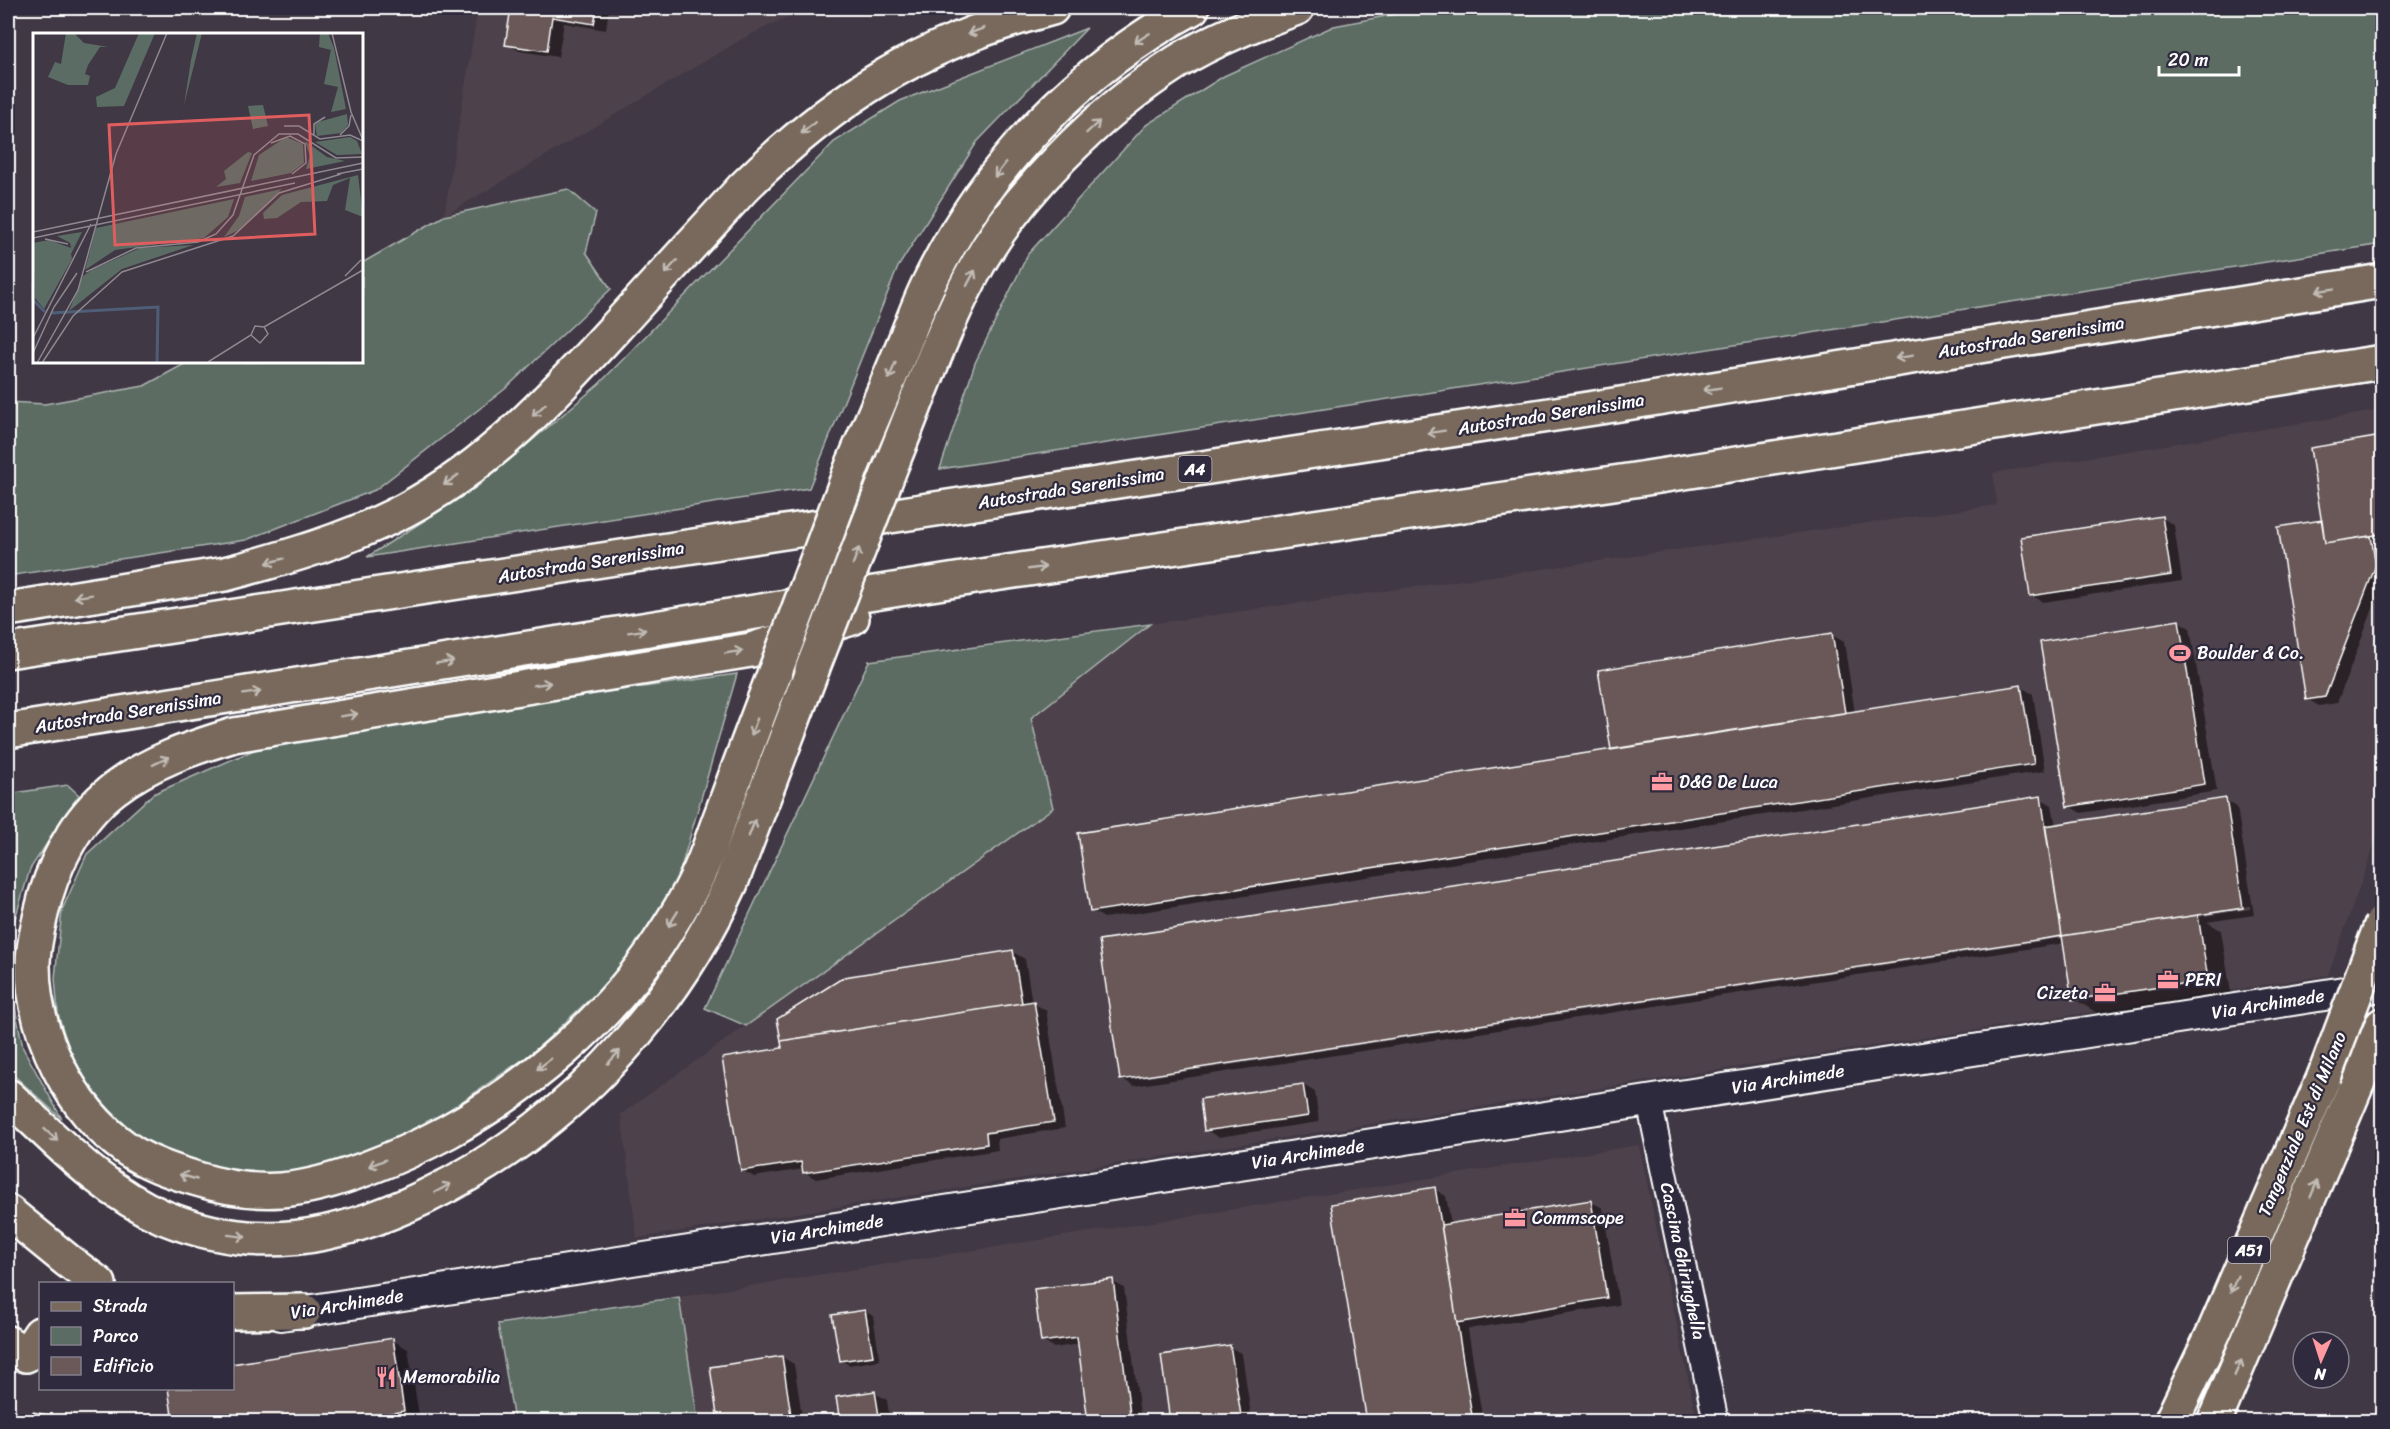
<svg xmlns="http://www.w3.org/2000/svg" width="2390" height="1429" viewBox="0 0 2390 1429" font-family="Sriracha,sans-serif">
	<style>
		.built { fill: #4d424b }
		.green { fill: #5b6c64; stroke: #adb6b2; stroke-width: 1.5 }
		.shadow { fill: #0007; fill-rule: evenodd }
		.building { fill: #6a5958; stroke: #fff; stroke-width: 1.5 }
		.lines { fill: none; stroke-linecap: round; stroke-linejoin: round }
		.minor-casing { stroke: #fff; stroke-width: 28 }
		.tertiary-casing { stroke: #fff; stroke-width: 34 }
		.primary-casing { stroke: #fff; stroke-width: 38 }
		.motorway-casing { stroke: #fff; stroke-width: 38 }
		.minor { stroke: #2f2a3d; stroke-width: 24 }
		.tertiary { stroke: #2f2a3d; stroke-width: 30 }
		.primary { stroke: #78695c; stroke-width: 33 }
		.motorway { stroke: #78695c; stroke-width: 33 }
		.motorway-bridge-casing { stroke: #fff; stroke-width: 38; stroke-linecap: butt }
		.motorway-bridge { stroke: #78695c; stroke-width: 33 }
		.oneway { stroke: #c2bcb6 }
		.labels { text-anchor: middle; stroke-width: 4.5; stroke-linejoin: round; paint-order: stroke }
		.shield { fill: #2f2a3d; stroke: #c1bfc5; stroke-width: 1.5 }
		.shield-label { font-size: 16px; font-weight: bold; fill: #fff }
		.street-label { font-size: 18px; fill: #fff; stroke: #2f2a3d }
		.poi-label { font-size: 18px; fill: #fff; stroke: #2f2a3d; text-anchor: start }
		.inset-river { fill: none; stroke: #4e5e78; stroke-width: 3 }
		.inset-road { fill: none; stroke: #8d888f; stroke-width: 1.5 }
		.view { fill: #e05e5e; fill-opacity: 0.15; stroke: #e05e5e; stroke-width: 3 }
		.inset-edge { fill: none; stroke: #fff; stroke-width: 3 }
	</style>
	<rect width="100%" height="100%" fill="#413845"/>
	<filter id="ink" filterUnits="userSpaceOnUse"><feTurbulence type="fractalNoise" baseFrequency=".0167" numOctaves="2"/><feDisplacementMap in="SourceGraphic" scale="12" xChannelSelector="R" yChannelSelector="G"/><feConvolveMatrix kernelMatrix="1 2 1 2 8 2 1 2 1" color-interpolation-filters="sRGB"/></filter>
	<g filter="url(#ink)">
		<path class="built" d="M 478,8 L 805,8 L 742,39 L 444,216 Z
			M 2382,410 L 2382,824 L 2328,975 L 637,1238 L 621,1114 L 1053,808 L 1031,718 L 1150,624 L 1997,505 L 1993,473 Z
			M 1639,1145 L 1697,1421 L 698,1421 L 679,1297 Z"/>
		<path class="green" d="M 1427,8 L 1540,8 L 1600,11 L 1719,8 L 2382,8 L 2382,244 L 940,469 L 975,363 L 1028,254 L 1146,125 L 1224,76 L 1334,26 Z
			M 1087,28 L 977,142 L 898,267 L 809,488 L 367,557 L 477,487 L 599,384 L 834,142 L 900,101 Z
			M 568,189 L 596,213 L 586,252 L 611,289 L 505,389 L 375,490 L 246,540 L 8,576 L 8,402 L 45,404 L 144,386 L 188,362 L 362,362 L 362,263 L 444,216 Z
			M 1150,624 L 1031,718 L 1053,808 L 746,1026 L 705,1008 L 869,661 Z
			M 737,674 L 674,892 L 616,974 L 535,1051 L 448,1111 L 359,1157 L 281,1175 L 237,1174 L 162,1152 L 133,1134 L 106,1106 L 84,1079 L 70,1052 L 58,1014 L 55,978 L 62,910 L 87,854 L 153,794 L 254,750 L 325,731 Z
			M 68,785 L 79,795 L 30,869 L 12,929 L 12,992 L 23,1048 L 62,1119 L 8,1070 L 8,794 Z
			M 679,1297 L 698,1421 L 514,1421 L 498,1324 Z"/>
		<path class="shadow" d="M 512,8 L 609,8 L 606,30 L 564,23 L 558,57 L 519,51 L 507,44 Z
			M 2382,438 L 2382,585 L 2337,703 L 2319,706 L 2307,699 L 2323,522 L 2312,449 Z
			M 2162,518 L 2174,525 L 2182,581 L 2043,602 L 2031,595 Z
			M 2178,621 L 2190,628 L 2217,791 L 2081,813 L 2069,806 Z
			M 1832,635 L 1844,642 L 1855,713 L 2021,687 L 2033,694 L 2045,771 L 1104,918 L 1092,911 L 1613,751 Z
			M 2040,798 L 2052,805 L 2056,826 L 2225,800 L 2237,807 L 2254,915 L 2207,922 L 2221,930 L 2231,993 L 2097,1013 L 2074,999 L 2065,943 L 1134,1086 L 1122,1079 ZM 2250,906 L 2250,909 L 1131,1080 L 1131,1077 Z
			M 1013,952 L 1025,959 L 1032,1003 L 1046,1010 L 1065,1128 L 997,1139 L 998,1150 L 816,1179 L 804,1172 L 804,1169 L 754,1177 L 742,1170 L 783,1050 Z
			M 1303,1085 L 1315,1092 L 1319,1122 L 1218,1137 L 1206,1130 Z
			M 1434,1189 L 1446,1196 L 1451,1224 L 1591,1202 L 1603,1208 L 1619,1305 L 1468,1329 L 1483,1422 L 1368,1422 Z
			M 1112,1281 L 1124,1288 L 1141,1422 L 1089,1422 L 1079,1344 L 1054,1348 L 1042,1341 Z
			M 865,1311 L 873,1316 L 880,1360 L 849,1365 L 841,1360 Z
			M 392,1340 L 408,1349 L 420,1420 L 408,1422 L 174,1422 L 232,1388 Z
			M 1230,1347 L 1242,1354 L 1252,1422 L 1172,1422 Z
			M 782,1357 L 794,1364 L 803,1422 L 720,1422 Z
			M 875,1393 L 887,1400 L 890,1422 L 842,1422 Z"/>
		<path class="building" d="M 511,8 L 597,8 L 594,24 L 552,17 L 547,51 L 505,45 Z
			M 2382,436 L 2382,534 L 2325,543 L 2310,448 Z
			M 2162,516 L 2171,575 L 2030,596 L 2021,537 Z
			M 2322,520 L 2325,543 L 2371,536 L 2376,565 L 2325,697 L 2306,700 L 2278,527 Z
			M 2179,620 L 2205,784 L 2067,807 L 2040,642 Z
			M 1832,633 L 1845,713 L 1611,750 L 1598,670 Z
			M 2021,685 L 2034,764 L 1090,912 L 1078,833 Z
			M 2041,796 L 2062,936 L 1120,1080 L 1099,940 Z
			M 2226,798 L 2243,908 L 2062,936 L 2045,826 Z
			M 2198,915 L 2208,980 L 2072,1000 L 2062,936 Z
			M 1013,950 L 1022,1003 L 781,1041 L 777,1019 L 844,977 Z
			M 1034,1001 L 1054,1122 L 986,1133 L 987,1144 L 803,1173 L 801,1162 L 741,1171 L 722,1058 L 782,1048 L 781,1041 Z
			M 1303,1084 L 1308,1116 L 1204,1131 L 1200,1099 Z
			M 1435,1187 L 1473,1422 L 1367,1422 L 1331,1204 Z
			M 1591,1200 L 1607,1298 L 1457,1323 L 1441,1225 Z
			M 1113,1279 L 1131,1422 L 1088,1422 L 1077,1337 L 1041,1342 L 1034,1289 Z
			M 865,1310 L 873,1356 L 840,1361 L 832,1315 Z
			M 393,1338 L 404,1411 L 339,1422 L 173,1422 L 168,1388 L 232,1388 L 232,1364 Z
			M 1230,1345 L 1242,1422 L 1170,1422 L 1161,1355 Z
			M 782,1356 L 792,1422 L 718,1422 L 710,1367 Z
			M 875,1391 L 880,1422 L 840,1422 L 836,1397 Z
			M 33,1412 L 80,1422 L 31,1422 Z"/>
		<g class="lines">
			<defs>
				<path id="minor" d="M 1649,1101 L 1716,1422"/>
				<path id="tertiary" d="M 281,1315 L 2382,986"/>
				<path id="primary" d="M 8,1212 L 68,1261 L 99,1284
					M 232,1312 L 304,1311
					M 8,1343 L 26,1355 L 40,1334"/>
				<path id="motorway" d="M 893,461 C 918,400 940,336 971,277 C 1014,195 1099,112 1177,62 C 1214,39 1256,23 1297,8
					M 853,464 C 871,422 889,380 906,338 C 914,318 921,298 931,279 C 987,165 1080,68 1192,8
					M 8,609 L 225,574 C 286,558 348,540 405,510 C 490,465 553,396 617,326 C 659,280 701,234 743,188 C 836,96 925,41 1052,8
					M 8,651 L 1614,405 L 2382,281
					M 775,672 C 757,718 740,764 723,810 C 714,833 707,857 696,879 C 686,901 672,922 659,942 C 608,1020 528,1087 447,1132 C 402,1156 333,1186 281,1190 C 252,1192 222,1187 194,1178 C 171,1171 147,1163 127,1149 C 70,1109 33,1034 33,965 C 33,948 37,931 41,914 C 51,868 75,819 114,789 C 149,762 191,748 234,735 L 751,650 L 852,618
					M 8,731 L 994,574 L 1634,480 L 2382,362
					M 8,1096 C 56,1140 102,1191 163,1217 C 258,1256 337,1239 425,1197 C 560,1132 669,1019 731,883 L 812,670
					M 2171,1422 L 2214,1332 L 2324,1077
					M 2214,1422 L 2382,1025"/>
			</defs>
			<use href="#minor" class="minor-casing"/>
			<use href="#tertiary" class="tertiary-casing"/>
			<use href="#primary" class="primary-casing"/>
			<use href="#motorway" class="motorway-casing"/>
			<use href="#minor" class="minor"/>
			<use href="#tertiary" class="tertiary"/>
			<use href="#primary" class="primary"/>
			<use href="#motorway" class="motorway"/>
			<defs>
				<path id="motorway-bridge" d="M 812,670 L 893,461
					M 775,672 L 853,464
					M 2324,1077 L 2382,923"/>
			</defs>
			<use href="#motorway-bridge" class="motorway-bridge-casing"/>
			<use href="#motorway-bridge" class="motorway-bridge"/>
		</g>
		<defs><path id="oneway-shaft" d="M-6 0H5M1.5-3L5.5 0L1.5 3" fill="none" stroke-width="1.6" stroke-linecap="round" stroke-linejoin="round" transform="scale(1.5)"/></defs>
		<g class="oneway">
			<use href="#oneway-shaft" transform="translate(976 31) rotate(159)"/>
			<use href="#oneway-shaft" transform="translate(1142 38) rotate(148)"/>
			<use href="#oneway-shaft" transform="translate(1093 127) rotate(-43)"/>
			<use href="#oneway-shaft" transform="translate(808 128) rotate(140)"/>
			<use href="#oneway-shaft" transform="translate(1000 170) rotate(128)"/>
			<use href="#oneway-shaft" transform="translate(671 267) rotate(132)"/>
			<use href="#oneway-shaft" transform="translate(971 278) rotate(-62)"/>
			<use href="#oneway-shaft" transform="translate(2325 290) rotate(171)"/>
			<use href="#oneway-shaft" transform="translate(1904 357) rotate(171)"/>
			<use href="#oneway-shaft" transform="translate(892 371) rotate(113)"/>
			<use href="#oneway-shaft" transform="translate(1712 389) rotate(171)"/>
			<use href="#oneway-shaft" transform="translate(539 410) rotate(137)"/>
			<use href="#oneway-shaft" transform="translate(1436 432) rotate(171)"/>
			<use href="#oneway-shaft" transform="translate(451 480) rotate(145)"/>
			<use href="#oneway-shaft" transform="translate(856 556) rotate(-69)"/>
			<use href="#oneway-shaft" transform="translate(275 561) rotate(165)"/>
			<use href="#oneway-shaft" transform="translate(1037 568) rotate(-8)"/>
			<use href="#oneway-shaft" transform="translate(83 596) rotate(171)"/>
			<use href="#oneway-shaft" transform="translate(637 631) rotate(-9)"/>
			<use href="#oneway-shaft" transform="translate(734 652) rotate(-9)"/>
			<use href="#oneway-shaft" transform="translate(445 662) rotate(-9)"/>
			<use href="#oneway-shaft" transform="translate(542 684) rotate(-9)"/>
			<use href="#oneway-shaft" transform="translate(252 693) rotate(-9)"/>
			<use href="#oneway-shaft" transform="translate(349 715) rotate(-9)"/>
			<use href="#oneway-shaft" transform="translate(754 727) rotate(111)"/>
			<use href="#oneway-shaft" transform="translate(161 761) rotate(-26)"/>
			<use href="#oneway-shaft" transform="translate(752 828) rotate(-69)"/>
			<use href="#oneway-shaft" transform="translate(673 919) rotate(122)"/>
			<use href="#oneway-shaft" transform="translate(614 1057) rotate(-47)"/>
			<use href="#oneway-shaft" transform="translate(544 1064) rotate(143)"/>
			<use href="#oneway-shaft" transform="translate(51 1135) rotate(42)"/>
			<use href="#oneway-shaft" transform="translate(377 1163) rotate(158)"/>
			<use href="#oneway-shaft" transform="translate(188 1177) rotate(-164)"/>
			<use href="#oneway-shaft" transform="translate(443 1188) rotate(-28)"/>
			<use href="#oneway-shaft" transform="translate(2314 1189) rotate(-67)"/>
			<use href="#oneway-shaft" transform="translate(237 1236) rotate(7)"/>
			<use href="#oneway-shaft" transform="translate(2234 1284) rotate(113)"/>
			<use href="#oneway-shaft" transform="translate(2238 1368) rotate(-66)"/>
		</g>
	</g>
	<defs>
		<symbol id="stadium-bare" viewBox="-9 -9 18 18"><path d="M0-5a6.5 5 0 1 0 0 10a6.5 5 0 1 0 0-10ZM-3.5-1.8h7v3.6h-7Z" fill="#ff9aa2" stroke="#2f2a3d" stroke-width="2.5" paint-order="stroke"/></symbol>
		<symbol id="office-bare" viewBox="-9 -9 18 18"><path d="M-6-3h4V-5.5h4V-3h4V5H-6ZM-1-4.5V-3h2v-1.5ZM-6 0V1H6V0Z" fill="#ff9aa2" stroke="#2f2a3d" stroke-width="2.5" paint-order="stroke"/></symbol>
		<symbol id="restaurant-bare" viewBox="-9 -9 18 18"><path d="M-5-6h1v4h1v-4h1v4h1v-4h1v5L-1.5 .5V6h-2V.5L-5-1ZM5-6V6H3V1.5H1.5Q1.5-4 5-6Z" fill="#ff9aa2" stroke="#2f2a3d" stroke-width="2.5" paint-order="stroke"/></symbol>
	</defs>
	<g fill-rule="evenodd">
		<use href="#stadium-bare" x="2165" y="638" width="30" height="30"/>
		<use href="#office-bare" x="1647" y="767" width="30" height="30"/>
		<use href="#office-bare" x="2153" y="965" width="30" height="30"/>
		<use href="#office-bare" x="2090" y="978" width="30" height="30"/>
		<use href="#office-bare" x="1500" y="1203" width="30" height="30"/>
		<use href="#restaurant-bare" x="371" y="1362" width="30" height="30"/>
	</g>
	<g class="labels">
		<g class="shield">
			<rect x="1178.5" y="456" width="33" height="26" rx="4.5"/>
			<rect x="2228" y="1237" width="42" height="26" rx="4.5"/>
		</g>
		<g class="shield-label">
			<text x="1195" y="475">A4</text>
			<text x="2249" y="1256">A51</text>
		</g>
		<g class="street-label">
			<text transform="translate(2031 337) rotate(-9)" y="6">Autostrada Serenissima</text>
			<text transform="translate(1551 414) rotate(-9)" y="6">Autostrada Serenissima</text>
			<text transform="translate(1071 488) rotate(-9)" y="6">Autostrada Serenissima</text>
			<text transform="translate(591 562) rotate(-9)" y="6">Autostrada Serenissima</text>
			<text transform="translate(128 712) rotate(-9)" y="6">Autostrada Serenissima</text>
			<text transform="translate(2268 1004) rotate(-9)" y="6">Via Archimede</text>
			<text transform="translate(1788 1079) rotate(-9)" y="6">Via Archimede</text>
			<text transform="translate(2302 1124) rotate(-67)" y="6">Tangenziale Est di Milano</text>
			<text transform="translate(1308 1154) rotate(-9)" y="6">Via Archimede</text>
			<text transform="translate(827 1229) rotate(-9)" y="6">Via Archimede</text>
			<text transform="translate(1683 1261) rotate(78)" y="6">Cascina Ghiringhella</text>
			<text transform="translate(347 1304) rotate(-9)" y="6">Via Archimede</text>
		</g>
		<g class="poi-label">
			<text x="2197" y="659">Boulder &amp; Co.</text>
			<text x="1679" y="788">D&amp;G De Luca</text>
			<text x="2185" y="986">PERI</text>
			<text x="2088" y="999" text-anchor="end">Cizeta</text>
			<text x="1532" y="1224">Commscope</text>
			<text x="403" y="1383">Memorabilia</text>
		</g>
	</g>
	<g transform="translate(33 33)">
		<rect width="330" height="330" fill="#413845"/>
		<path d="M 33,0 L 41,0 L 51,10 L 75,14 L 67,14 L 55,32 L 52,41 L 57,43 L 55,52 L 35,52 L 15,44 L 22,29 L 28,31 ZM 106,0 L 122,0 L 91,73 L 64,74 L 63,64 L 82,55 ZM 164,0 L 169,0 L 151,72 L 158,27 ZM 287,0 L 295,0 L 301,15 L 313,76 L 298,79 L 305,54 L 291,51 L 298,17 L 286,14 ZM 230,72 L 235,93 L 220,96 L 215,73 ZM 314,81 L 315,92 L 308,100 L 284,103 L 282,92 L 285,89 ZM 253,104 L 270,111 L 271,130 L 258,140 L 218,148 L 226,122 ZM 317,104 L 324,108 L 329,121 L 304,122 L 282,109 ZM 272,108 L 294,124 L 312,128 L 273,136 L 277,123 ZM 215,119 L 219,120 L 207,150 L 183,154 L 193,146 L 191,138 ZM 325,142 L 330,184 L 312,177 L 317,145 L 300,152 L 294,168 L 268,169 L 244,185 L 231,186 L 230,180 L 249,162 ZM 249,156 L 206,197 L 191,204 L 206,183 L 212,164 ZM 201,166 L 195,184 L 171,205 L 82,217 L 52,237 L 63,195 ZM 49,199 L 38,221 L 39,226 L 11,276 L 2,265 L 0,210 L 16,207 L 38,215 L 37,210 L 24,203 ZM 160,212 L 89,236 L 36,278 L 50,243 L 59,237 L 107,215 Z" fill="#5b6c64"/>
		<path class="inset-river" d="M 0,249 L 0,267 L 12,279M 18,280 L 125,274 L 124,330"/>
		<path class="inset-road" d="M 299,0 L 318,79 L 330,107M 251,93 L 266,93 L 287,106 L 317,102 L 330,108M 281,102 L 281,91 L 292,84M 307,102 L 316,93 L 318,82M 238,110 L 257,103 L 272,111 L 273,130 L 259,141M 304,141 L 330,136M 0,199 L 330,130M 0,205 L 262,150M 12,206 L 35,211M 53,239 L 103,215 L 165,209 L 183,201 L 200,182 L 221,122 L 246,101 L 265,101 L 303,125 L 330,124M 312,243 L 328,227M 231,294 L 330,237M 0,305 L 58,191M 0,320 L 21,274 L 44,240M 175,329 L 218,302 L 222,293 L 231,294 L 235,301 L 227,310 L 218,302M 4,330 L 45,257 L 83,121 L 134,0M 9,330 L 40,283 L 89,239 L 200,203 L 246,160 L 308,141"/>
		<path class="view" d="M 276,82 L 282,201 L 82,212 L 76,92 Z"/>
		<rect width="330" height="330" class="inset-edge"/>
	</g>
	<rect width="2390" height="1429" fill="none" stroke="#2f2a3d" stroke-width="30"/>
	<rect x="15" y="15" width="2360" height="1399" fill="none" stroke="#fff" stroke-width="2" filter="url(#ink)"/>
	<rect x="39" y="1282" width="195" height="108" fill="#2f2a3d" stroke="#827f8b" stroke-width="1.5"/>
	<rect x="51" y="1302" width="30" height="9" fill="#78695c" stroke="#827f8b" stroke-width="1.5"/>
	<text x="93" y="1312" font-size="18" fill="#ffffff">Strada</text>
	<rect x="51" y="1327" width="30" height="18" fill="#5b6c64" stroke="#827f8b" stroke-width="1.5"/>
	<text x="93" y="1342" font-size="18" fill="#ffffff">Parco</text>
	<rect x="51" y="1357" width="30" height="18" fill="#6a5958" stroke="#827f8b" stroke-width="1.5"/>
	<text x="93" y="1372" font-size="18" fill="#ffffff">Edificio</text>
	<g transform="translate(2321 1360) rotate(183)"><circle r="28" fill="#2f2a3d" stroke="#827f8b" stroke-width="1.5"/>
	<path d="M0-4.5L10 22L0 15L-10 22Z" fill="#ff9aa2"/>
	<text y="-9" font-size="16" font-weight="bold" text-anchor="middle" fill="#ffffff">N</text>
	</g>
	<path d="M2159 66v9h80v-9" fill="none" stroke="#ffffff" stroke-width="3"/>
	<text x="2168" y="66" font-size="18" fill="#ffffff" stroke="#2f2a3d" stroke-width="4.5" paint-order="stroke">20 m</text>
</svg>
